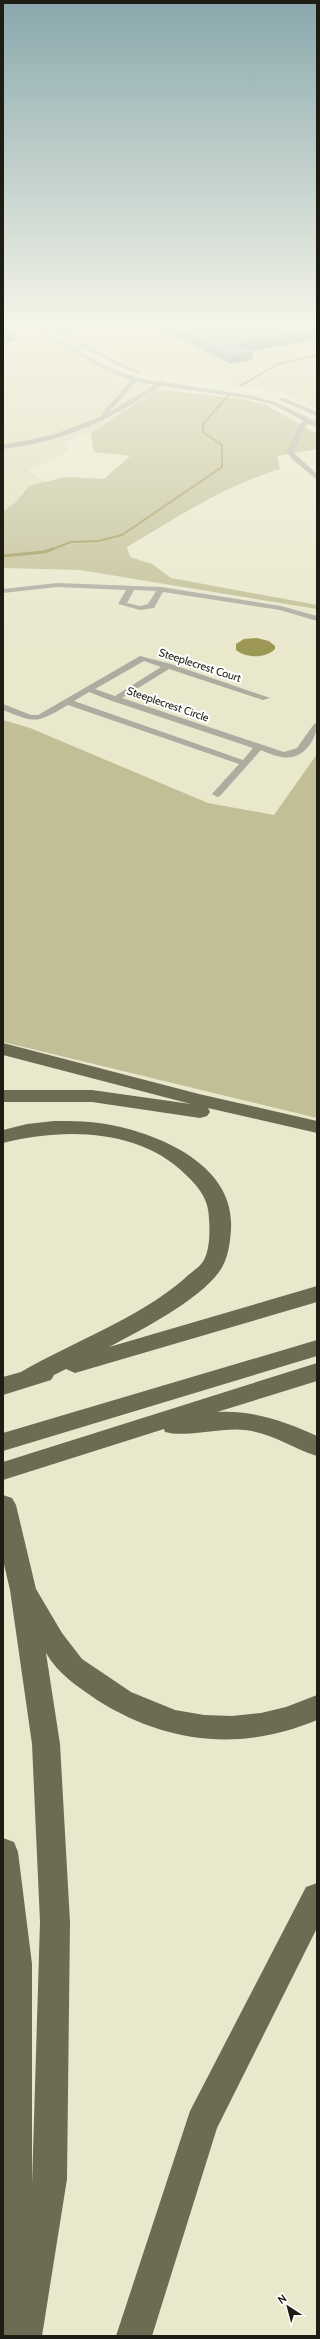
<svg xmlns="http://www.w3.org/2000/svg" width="320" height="2339" viewBox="0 0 320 2339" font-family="Cabin,sans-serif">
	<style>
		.built { fill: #dfddbc }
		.green { fill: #c2bf97 }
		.water { fill: #9c9754 }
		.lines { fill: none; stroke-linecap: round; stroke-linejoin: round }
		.stream-far1 { stroke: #9c9754; stroke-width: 2 }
		.stream { stroke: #9c9754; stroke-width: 3 }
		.street { fill: #adaca1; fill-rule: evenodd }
		.highway { fill: #6c6b53; fill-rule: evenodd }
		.wall { fill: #7e94a1 }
		.shaded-wall { fill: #677883 }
		.building { fill: #93acbb; stroke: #677883 }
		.labels { text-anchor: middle; stroke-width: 4; stroke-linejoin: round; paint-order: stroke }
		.far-street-label { font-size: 11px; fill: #1d1d13; stroke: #fff }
	</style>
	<rect width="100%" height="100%" fill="#e9e8cd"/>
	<path class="built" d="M 3,323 L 22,323 L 113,375 L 163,389 L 155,391 L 91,433 L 63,442 L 69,448 L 62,456 L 28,470 L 46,483 L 29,486 L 15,503 L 3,511 Z
		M 58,323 L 317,323 L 317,409 L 287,394 L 147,370 L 122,360 Z"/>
	<path class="green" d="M 162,390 L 243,399 L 266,405 L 317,434 L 317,449 L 277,456 L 280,469 C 225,485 176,518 127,547 L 130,557 L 152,564 L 171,578 L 317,605 L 317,609 L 80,570 L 3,568 L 3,511 L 15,503 L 29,486 L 65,477 L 104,479 L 130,456 L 94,452 L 91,433 L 155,391 Z
		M 3,720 L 30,728 L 208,803 L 274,815 L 317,754 L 317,1118 L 3,1042 Z"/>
	<path class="water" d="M 257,638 L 269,641 L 275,646 L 275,649 C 265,659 246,658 236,650 L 236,644 L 244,639 Z"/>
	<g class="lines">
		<path class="stream-far1" d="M 240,386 L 278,364 L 317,355
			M 50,550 L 71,542 L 98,541 L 122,535 L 222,467 L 222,445 L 203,432 L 203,424 L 228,396"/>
		<path class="stream" d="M 3,556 L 44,552 L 53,549"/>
		<path class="street" d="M 26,323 L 33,323 C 73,347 111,375 158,382 L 161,380 L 164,382 L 253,396 L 275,402 L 317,422 L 317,427 L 309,424 L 306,425 L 293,452 L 317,474 L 317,480 L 292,459 L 287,452 L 300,424 L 304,421 L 271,404 L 251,399 L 161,386 C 153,392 144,397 135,402 C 94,428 51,443 3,449 L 3,445 L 53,435 L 102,416 L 102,413 L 131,381 L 98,367 ZM 136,382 L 155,385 L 109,412 Z
			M 43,323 L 50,323 L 111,358 L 141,372 C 133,377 53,332 43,323 Z
			M 280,398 L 284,398 L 317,412 L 317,416 L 280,400 Z
			M 57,583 L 161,587 L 281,606 L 317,616 L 317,621 L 280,610 L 163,592 L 154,608 L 140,610 L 118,604 L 126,590 L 57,587 L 3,593 L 3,589 ZM 134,590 L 156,591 L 148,604 L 140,606 L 127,603 Z
			M 140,656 L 171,664 L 270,698 L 263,700 L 169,669 L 122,698 L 284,752 L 297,748 L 314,724 L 317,723 C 317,741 302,761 282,757 C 275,756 267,753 261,750 L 220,796 L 217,797 L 212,794 L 239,764 L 68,705 C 36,723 38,724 3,710 L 3,704 L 31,715 L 38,715 ZM 144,661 L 161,667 L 115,696 L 95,689 ZM 89,692 L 112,701 L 253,748 L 243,760 L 74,701 Z"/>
		<path class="highway" d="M 3,1043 L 199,1094 L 317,1121 L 317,1133 L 208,1108 L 210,1112 L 207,1116 L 200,1118 L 92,1102 L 3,1102 L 3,1090 L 92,1090 L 191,1104 L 3,1055 Z
			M 54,1121 C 73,1121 92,1121 111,1125 C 162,1135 235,1166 231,1229 C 230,1244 228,1260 219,1272 C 198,1301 141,1330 109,1347 L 317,1286 L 317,1302 L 75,1373 L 66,1369 L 54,1375 L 51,1380 L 3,1395 L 3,1377 L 21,1372 C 74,1341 136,1320 184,1279 C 189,1274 197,1269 202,1263 C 210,1253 210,1231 209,1219 C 209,1200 199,1187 186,1175 C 139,1128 63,1128 3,1143 L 3,1130 L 27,1124 Z
			M 317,1340 L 317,1356 L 3,1451 L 3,1433 Z
			M 317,1363 L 317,1381 L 217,1412 C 253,1410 285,1421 317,1436 L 317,1456 C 292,1448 272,1433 245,1430 C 221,1427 185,1438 165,1432 L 164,1429 L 3,1480 L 3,1462 Z
			M 3,1495 L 12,1498 L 16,1505 L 36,1589 L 62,1633 L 82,1659 L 131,1692 L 175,1710 L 204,1715 L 232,1716 L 261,1713 L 286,1707 L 317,1695 L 317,1720 C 241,1752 167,1744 97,1700 C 77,1686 59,1675 46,1653 L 60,1744 L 70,1922 L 67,2179 L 42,2336 L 3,2336 L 3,1838 L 14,1842 L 18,1852 L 32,1964 L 32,2185 L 40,1922 L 32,1744 L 10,1590 L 3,1560 Z
			M 317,1883 L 317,1928 L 217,2128 L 152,2336 L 116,2336 L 190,2111 L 306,1887 Z"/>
	</g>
	<path class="wall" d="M 161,323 L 317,323 L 317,339 L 251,351 L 253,352 L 252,360 L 230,364 L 161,329 Z"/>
	<path class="shaded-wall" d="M 317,331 L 317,339 L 238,353 L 239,344 Z
		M 15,333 L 15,341 L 3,343 L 3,335 Z
		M 253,352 L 252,360 L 230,364 L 230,356 Z"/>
	<path class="building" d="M 164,323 L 317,323 L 317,331 L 239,344 L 253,352 L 230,356 Z
		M 3,325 L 15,333 L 3,335 Z"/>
	<linearGradient id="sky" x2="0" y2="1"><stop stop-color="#89a8ad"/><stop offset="0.5" stop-color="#f5f5e8"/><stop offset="1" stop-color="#f5f5e8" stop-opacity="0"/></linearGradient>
	<rect width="320" height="650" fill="url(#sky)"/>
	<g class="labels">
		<g class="far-street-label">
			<text transform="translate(200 665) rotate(18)" y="4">Steeplecrest Court</text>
			<text transform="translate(168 704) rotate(19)" y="4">Steeplecrest Circle</text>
		</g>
	</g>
	<rect width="320" height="2339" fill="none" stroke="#1d1d13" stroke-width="8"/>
	<g transform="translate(288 2307) rotate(324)" stroke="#ffffff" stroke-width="3" paint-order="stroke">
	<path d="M0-3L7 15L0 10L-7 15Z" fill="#1d1d13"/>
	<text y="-6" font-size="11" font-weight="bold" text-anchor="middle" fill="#1d1d13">N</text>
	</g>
</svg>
